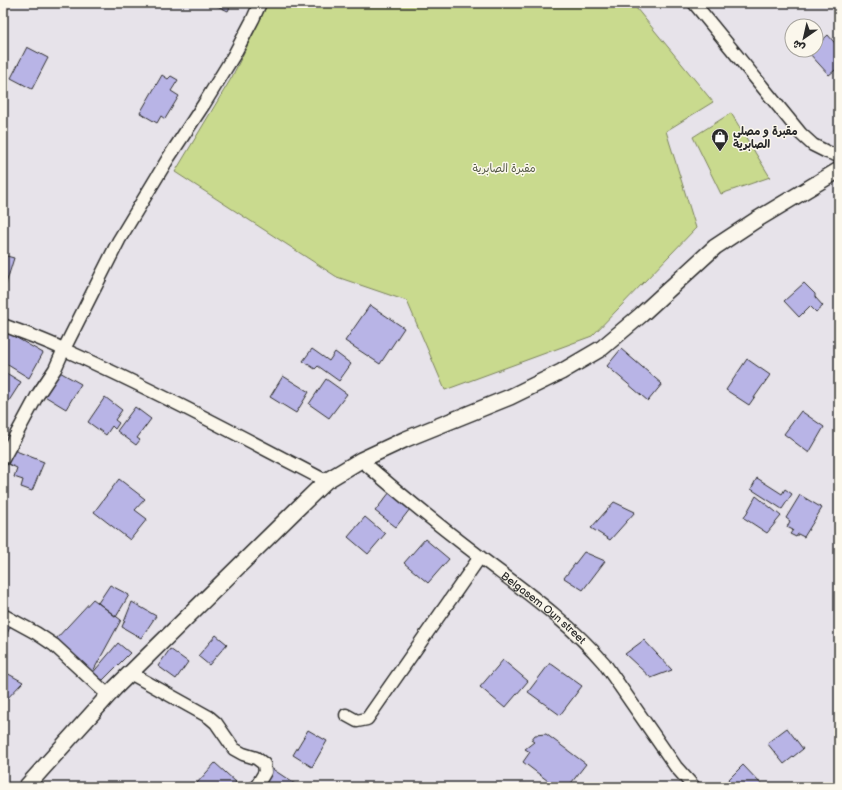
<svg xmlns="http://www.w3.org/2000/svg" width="842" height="790" viewBox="0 0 842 790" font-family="'Balsamiq Sans','Playpen Sans Arabic',sans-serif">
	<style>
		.green { fill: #c9da8e; stroke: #7a825c }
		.building { fill: #b8b4e6; stroke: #2b2b2b }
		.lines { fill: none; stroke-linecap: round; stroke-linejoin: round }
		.minor-casing { stroke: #2b2b2b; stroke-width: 15 }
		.tertiary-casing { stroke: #2b2b2b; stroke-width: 18 }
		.minor { stroke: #fbf7ec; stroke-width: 12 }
		.tertiary { stroke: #fbf7ec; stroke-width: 15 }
		.labels { text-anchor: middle; stroke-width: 3; stroke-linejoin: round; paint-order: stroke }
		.poi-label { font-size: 11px; font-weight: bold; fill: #2b2b2b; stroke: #fbf7ec; text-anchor: start }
		.park-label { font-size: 11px; fill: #525744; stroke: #fbf7ec }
		.street-label { font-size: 11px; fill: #2b2b2b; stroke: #fbf7ec }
	</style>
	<rect width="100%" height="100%" fill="#e7e3ea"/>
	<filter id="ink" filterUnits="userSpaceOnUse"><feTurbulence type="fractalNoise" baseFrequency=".025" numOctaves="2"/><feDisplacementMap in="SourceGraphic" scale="8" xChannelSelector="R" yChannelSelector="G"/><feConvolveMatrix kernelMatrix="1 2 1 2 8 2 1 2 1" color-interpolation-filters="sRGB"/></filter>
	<g filter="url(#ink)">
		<path class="green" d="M 268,3 L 632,3 L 713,102 L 666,131 L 696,228 L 592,336 L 445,390 L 407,301 L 337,277 L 175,172 L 232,77 Z
			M 731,113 L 770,177 L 721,194 L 693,137 Z"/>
		<path class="building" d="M 211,3 L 232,3 L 228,11 Z
			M 828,35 L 839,48 L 839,67 L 829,75 L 809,53 L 812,50 L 816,50 L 816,46 Z
			M 27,47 L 48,58 L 32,89 L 11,78 Z
			M 162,75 L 168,79 L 171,76 L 178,80 L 171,91 L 179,96 L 165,119 L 161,116 L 157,123 L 140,113 Z
			M 3,255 L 14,258 L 5,287 L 3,287 Z
			M 804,283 L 815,294 L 815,297 L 823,306 L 816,312 L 810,306 L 799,317 L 784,301 Z
			M 370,305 L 404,328 L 380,364 L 345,341 Z
			M 3,330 L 43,353 L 29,378 L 3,362 Z
			M 312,349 L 329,361 L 335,352 L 351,364 L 339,381 L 318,366 L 315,369 L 303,361 Z
			M 621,349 L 662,384 L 648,401 L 607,366 Z
			M 747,359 L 770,375 L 749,405 L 726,390 Z
			M 49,366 L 81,384 L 66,409 L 33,389 Z
			M 3,371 L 21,382 L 5,407 L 3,405 Z
			M 283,376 L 309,392 L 296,413 L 270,397 Z
			M 326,379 L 347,394 L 329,418 L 309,404 Z
			M 105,397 L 122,410 L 115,420 L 119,423 L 115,429 L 112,426 L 106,435 L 88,422 Z
			M 135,407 L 151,419 L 137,438 L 140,440 L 136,445 L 117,431 Z
			M 801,411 L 824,427 L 809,453 L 784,434 Z
			M 11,449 L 44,462 L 32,491 L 21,487 L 23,480 L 14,477 L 17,468 L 6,463 Z
			M 757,478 L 782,494 L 785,489 L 792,494 L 782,509 L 751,489 Z
			M 119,479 L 145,499 L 135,510 L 147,519 L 130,540 L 94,512 Z
			M 390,492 L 410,509 L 396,527 L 375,511 Z
			M 800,495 L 822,508 L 804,537 L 798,534 L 796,537 L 790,534 L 793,530 L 787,527 L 790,521 L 786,518 Z
			M 756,496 L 781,516 L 767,533 L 744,518 Z
			M 614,502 L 635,512 L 610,540 L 591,528 Z
			M 365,517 L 385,534 L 368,554 L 348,537 Z
			M 425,539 L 449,559 L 428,583 L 404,563 Z
			M 584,552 L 605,561 L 583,590 L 564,578 Z
			M 110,585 L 129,595 L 116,617 L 98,603 Z
			M 93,599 L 121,620 L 91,675 L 55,640 Z
			M 132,602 L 156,616 L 141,638 L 122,627 Z
			M 3,621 L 11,625 L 3,642 Z
			M 216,635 L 227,644 L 209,665 L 198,656 Z
			M 644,640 L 672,670 L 651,678 L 625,654 Z
			M 118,643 L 130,653 L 103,680 L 91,675 Z
			M 170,649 L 188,662 L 176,679 L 158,666 Z
			M 503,660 L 528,681 L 505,708 L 480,687 Z
			M 550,663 L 582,686 L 560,715 L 528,692 Z
			M 3,671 L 23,682 L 3,703 Z
			M 787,728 L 803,749 L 784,764 L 767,743 Z
			M 308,730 L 327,741 L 312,767 L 293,755 Z
			M 546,734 L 586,764 L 568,787 L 556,787 L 523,762 L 530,752 L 525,749 L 534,742 L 531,740 L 535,735 Z
			M 215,763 L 236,782 L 232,787 L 212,787 L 209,784 L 207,787 L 201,787 L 197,783 Z
			M 743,765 L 761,784 L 758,787 L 721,787 Z
			M 271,768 L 295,784 L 293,787 L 258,787 Z"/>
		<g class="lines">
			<defs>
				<g id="minor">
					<path d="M 694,3 L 801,134 L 813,145 L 827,152 L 839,156"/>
					<path d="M 3,325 C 24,333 45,340 65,350 C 154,390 240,436 326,481"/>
					<path d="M 3,459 L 37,396 L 55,369 L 64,349 L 119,240 L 169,157 L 204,104 L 234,55 L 253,19 L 260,3"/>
					<path id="s1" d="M 361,460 C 401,495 442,528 484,560 C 526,592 570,623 604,663 L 676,767 L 694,787"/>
					<path d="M 3,615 L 36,633 L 54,645 L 108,695"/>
					<path d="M 130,673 L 209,717 L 216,723 L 234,749 L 243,754 L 256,758 L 264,764 L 265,772 L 256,787"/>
					<path d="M 346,715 L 357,721 L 367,719 L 480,557"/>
				</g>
				<path id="tertiary" d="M 26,787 L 115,688 L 295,511 L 326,481 L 361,460 L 406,439 L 510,397 L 561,372 L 602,348 L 641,315 L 715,247 L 756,220 L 839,170"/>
			</defs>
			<use href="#minor" class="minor-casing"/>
			<use href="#tertiary" class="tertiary-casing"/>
			<use href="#minor" class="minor"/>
			<use href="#tertiary" class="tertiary"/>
		</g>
	</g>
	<defs>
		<symbol id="shop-pin" viewBox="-11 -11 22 30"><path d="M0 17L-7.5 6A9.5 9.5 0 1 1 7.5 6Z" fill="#2b2b2b" stroke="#fbf7ec"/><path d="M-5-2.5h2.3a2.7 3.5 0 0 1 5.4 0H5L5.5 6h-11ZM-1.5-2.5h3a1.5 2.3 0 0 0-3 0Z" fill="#fff"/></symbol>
	</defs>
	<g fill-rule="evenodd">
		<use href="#shop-pin" x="710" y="127" width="20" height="27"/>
	</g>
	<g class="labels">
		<g class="poi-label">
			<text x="733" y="135">مقبرة و مصلى<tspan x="733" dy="13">الصابرية</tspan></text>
		</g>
		<g class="park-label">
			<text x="504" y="172">مقبرة الصابرية</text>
		</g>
		<g class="street-label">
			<text dy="4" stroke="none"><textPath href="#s1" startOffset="235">Belgasem Oun street</textPath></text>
		</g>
	</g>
	<rect width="842" height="790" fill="none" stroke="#fbf7ec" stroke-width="16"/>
	<rect x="8" y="8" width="826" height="774" fill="none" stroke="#2b2b2b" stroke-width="1.5" filter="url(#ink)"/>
	<g transform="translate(804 38) rotate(214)"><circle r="19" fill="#fbf7ec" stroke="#a8a59f"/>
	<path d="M0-3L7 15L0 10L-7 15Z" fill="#2b2b2b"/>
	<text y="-6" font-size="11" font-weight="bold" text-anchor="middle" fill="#2b2b2b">ش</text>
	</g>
</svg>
